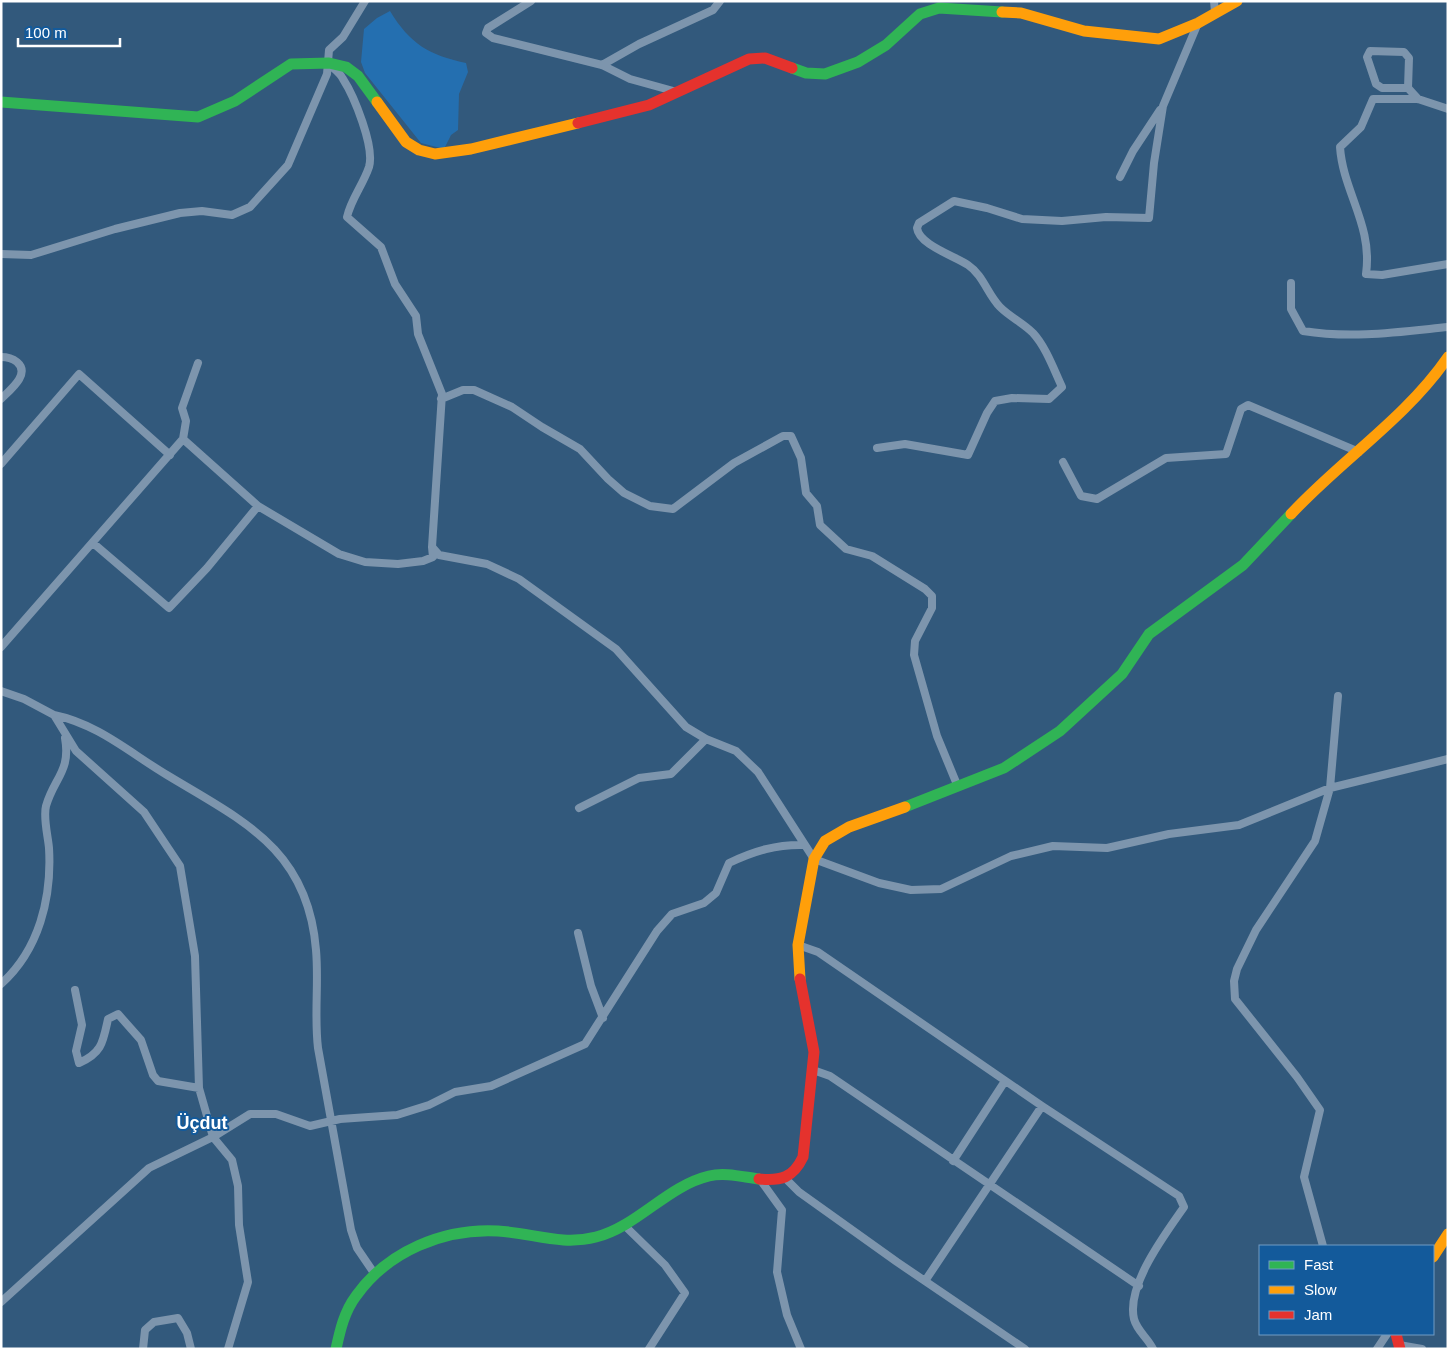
<svg xmlns="http://www.w3.org/2000/svg" width="1449" height="1350" viewBox="0 0 1449 1350" font-family="Arial,sans-serif">
	<style>
		.green { fill: #246fb0 }
		.lines { fill: none; stroke-linecap: round; stroke-linejoin: round }
		.street { stroke: #7d95ad; stroke-width: 8 }
		.fast { stroke: #30b455; stroke-width: 11 }
		.slow { stroke: #ff9f0a; stroke-width: 11 }
		.jam { stroke: #e5322d; stroke-width: 11 }
		.labels { text-anchor: middle; stroke-width: 4; stroke-linejoin: round; paint-order: stroke }
		.neighbourhood-label { font-size: 18px; font-weight: bold; fill: #fff; stroke: #135a9b }
	</style>
	<rect width="100%" height="100%" fill="#32597c"/>
	<path class="green" d="M 390,11 C 410,44 429,55 466,63 L 468,72 L 459,94 L 458,130 L 451,135 L 444,149 L 421,143 L 365,73 L 361,62 L 364,29 L 377,18 Z"/>
	<g class="lines">
		<path class="street" d="M 531,1 L 488,28 L 486,33 L 493,38 L 602,65 L 630,79 L 677,92
			M 1214,1 L 1215,12
			M 330,65 C 334,69 340,73 343,79 C 354,96 375,147 369,167 C 363,185 351,199 347,217 L 381,247 L 395,284 L 416,316 L 418,334 L 442,394 L 432,547 L 439,555 L 487,564 L 519,579 L 616,649 L 686,727 L 706,739 L 736,751 L 758,772 L 805,845
			M 602,65 L 639,44 L 713,10 L 720,1
			M 1408,88 L 1382,88 L 1376,84 L 1367,57 L 1370,51 L 1404,52 L 1409,58 L 1408,88 L 1418,99
			M 1448,109 L 1418,99 L 1373,99 L 1361,127 L 1340,147 C 1343,192 1373,225 1366,274 L 1382,275 L 1448,264
			M 1120,177 L 1133,151 L 1160,110
			M 1,254 L 31,255 L 115,229 L 180,213 L 202,211 L 232,215 L 250,207 L 288,165 L 327,74 L 329,50 L 343,37 L 365,1
			M 1291,283 L 1291,309 L 1303,331 C 1352,339 1399,332 1448,327
			M 1,357 C 8,357 12,358 17,362 C 31,374 10,390 1,399
			M 198,363 L 182,408 L 186,421 L 183,439 L 258,506 L 339,554 L 365,562 L 398,564 L 423,561 L 433,557 L 432,547
			M 441,399 L 463,390 L 474,390 L 512,407 L 542,427 L 580,449 L 608,479 L 624,493 L 650,506 L 673,509 L 734,463 L 783,436 L 791,436 L 801,458 L 806,493 L 817,506 L 820,525 L 846,549 L 872,556 L 925,589 L 932,596 L 932,608 L 915,641 L 914,655 L 937,736 L 958,787
			M 877,448 L 905,444 L 968,455 L 987,413 L 995,401 L 1012,398 L 1049,399 L 1062,387 C 1054,370 1046,347 1033,333 C 1023,323 1010,317 1000,307 C 988,295 983,275 968,265 C 955,256 919,245 917,228 L 919,223 L 954,201 L 987,208 L 1022,219 L 1062,221 L 1106,217 L 1149,218 L 1154,163 L 1163,106 L 1198,23
			M 1063,462 L 1081,496 L 1097,499 L 1166,458 L 1226,454 L 1241,409 L 1248,405 L 1359,452
			M 1,464 L 79,374 L 170,455
			M 93,543 L 169,608 L 207,568 L 258,506
			M 1,647 L 183,439
			M 1,691 L 24,699 L 54,715 L 76,751 L 144,812 L 180,866 L 195,956 L 199,1088 L 213,1137 L 232,1160 L 238,1186 L 239,1225 L 248,1282 L 228,1349
			M 54,715 C 98,724 130,753 167,775 C 243,821 308,849 316,950 C 319,983 314,1015 318,1048 L 351,1230 L 357,1248 L 374,1273
			M 579,808 L 639,778 L 671,774 L 706,739
			M 578,933 L 591,986 L 603,1018
			M 798,945 L 818,952 L 1042,1106 L 1179,1196 L 1184,1207 C 1166,1233 1126,1285 1134,1319 C 1137,1331 1148,1338 1153,1349
			M 1,984 C 39,950 52,898 49,848 C 48,836 43,818 46,806 C 54,778 71,771 65,738
			M 75,990 L 82,1025 L 76,1051 L 79,1063 C 102,1053 103,1042 108,1019 L 118,1014 L 141,1040 L 153,1075 L 158,1081 L 199,1088
			M 813,1070 L 830,1076 L 1139,1286
			M 953,1161 L 1005,1081
			M 759,1178 L 782,1210 L 777,1272 L 787,1315 L 801,1349
			M 786,1179 L 799,1192 L 897,1262 L 1025,1349
			M 625,1226 L 665,1265 L 685,1293 L 649,1349
			M 1323,1246 L 1304,1177 L 1320,1110 L 1297,1077 L 1235,999 L 1234,981 L 1237,969 L 1256,930 L 1315,841 L 1330,788 L 1338,696
			M 925,1281 L 1042,1106
			M 1,1302 L 149,1168 L 213,1137 L 250,1114 L 276,1114 L 310,1126 L 340,1119 L 397,1115 L 429,1105 L 455,1092 L 491,1086 L 585,1044 L 657,931 L 672,914 L 704,903 L 716,893 L 729,863 C 754,851 777,844 805,845 L 814,859 L 879,883 L 911,890 L 941,889 L 1011,856 L 1053,846 L 1107,848 L 1169,834 L 1239,825 L 1330,788 L 1448,759
			M 1399,1345 L 1422,1349
			M 143,1349 L 145,1330 L 154,1322 L 178,1318 L 187,1333 L 191,1349
			M 1377,1349 L 1387,1334"/>
		<path class="fast" d="M 792,68 L 806,73 L 825,74 L 858,62 L 886,45 L 920,14 L 939,8 L 1002,12
			M 1,102 L 198,117 L 235,101 L 291,64 L 329,63 L 346,67 L 358,76 L 377,102
			M 905,807 L 1004,768 L 1060,731 L 1122,674 L 1149,634 L 1243,565 L 1291,514
			M 336,1349 C 340,1331 344,1312 356,1296 C 388,1251 444,1228 498,1231 C 533,1233 561,1246 596,1237 C 638,1226 667,1186 709,1176 C 725,1172 743,1177 759,1179"/>
		<path class="slow" d="M 1002,12 L 1021,13 L 1084,31 L 1159,39 L 1198,23 L 1237,1
			M 377,102 L 406,142 L 419,150 L 435,154 L 471,149 L 578,123
			M 1291,514 C 1341,460 1406,418 1448,357
			M 800,979 L 798,945 L 814,859 L 825,841 L 849,827 L 905,807
			M 1433,1257 L 1448,1234"/>
		<path class="jam" d="M 578,123 L 649,105 L 749,59 L 765,58 L 792,68
			M 759,1179 C 781,1181 793,1178 803,1157 L 814,1052 L 800,979
			M 1396,1334 L 1400,1349"/>
	</g>
	<g class="labels">
		<g class="neighbourhood-label">
			<text x="202" y="1129">Üçdut</text>
		</g>
	</g>
	<rect width="1449" height="1350" fill="none" stroke="#ffffff" stroke-width="5"/>
	<rect x="1259" y="1245" width="175" height="90" fill="#135a9b" stroke="#719cc3"/>
	<rect x="1269" y="1261" width="25" height="8" fill="#30b455" stroke="#719cc3"/>
	<text x="1304" y="1270" font-size="15" fill="#ffffff">Fast</text>
	<rect x="1269" y="1286" width="25" height="8" fill="#ff9f0a" stroke="#719cc3"/>
	<text x="1304" y="1295" font-size="15" fill="#ffffff">Slow</text>
	<rect x="1269" y="1311" width="25" height="8" fill="#e5322d" stroke="#719cc3"/>
	<text x="1304" y="1320" font-size="15" fill="#ffffff">Jam</text>
	<path d="M18 38v8h102v-8" fill="none" stroke="#ffffff" stroke-width="2.5"/>
	<text x="25" y="38" font-size="15" fill="#ffffff" stroke="#135a9b" stroke-width="4" paint-order="stroke">100 m</text>
</svg>
